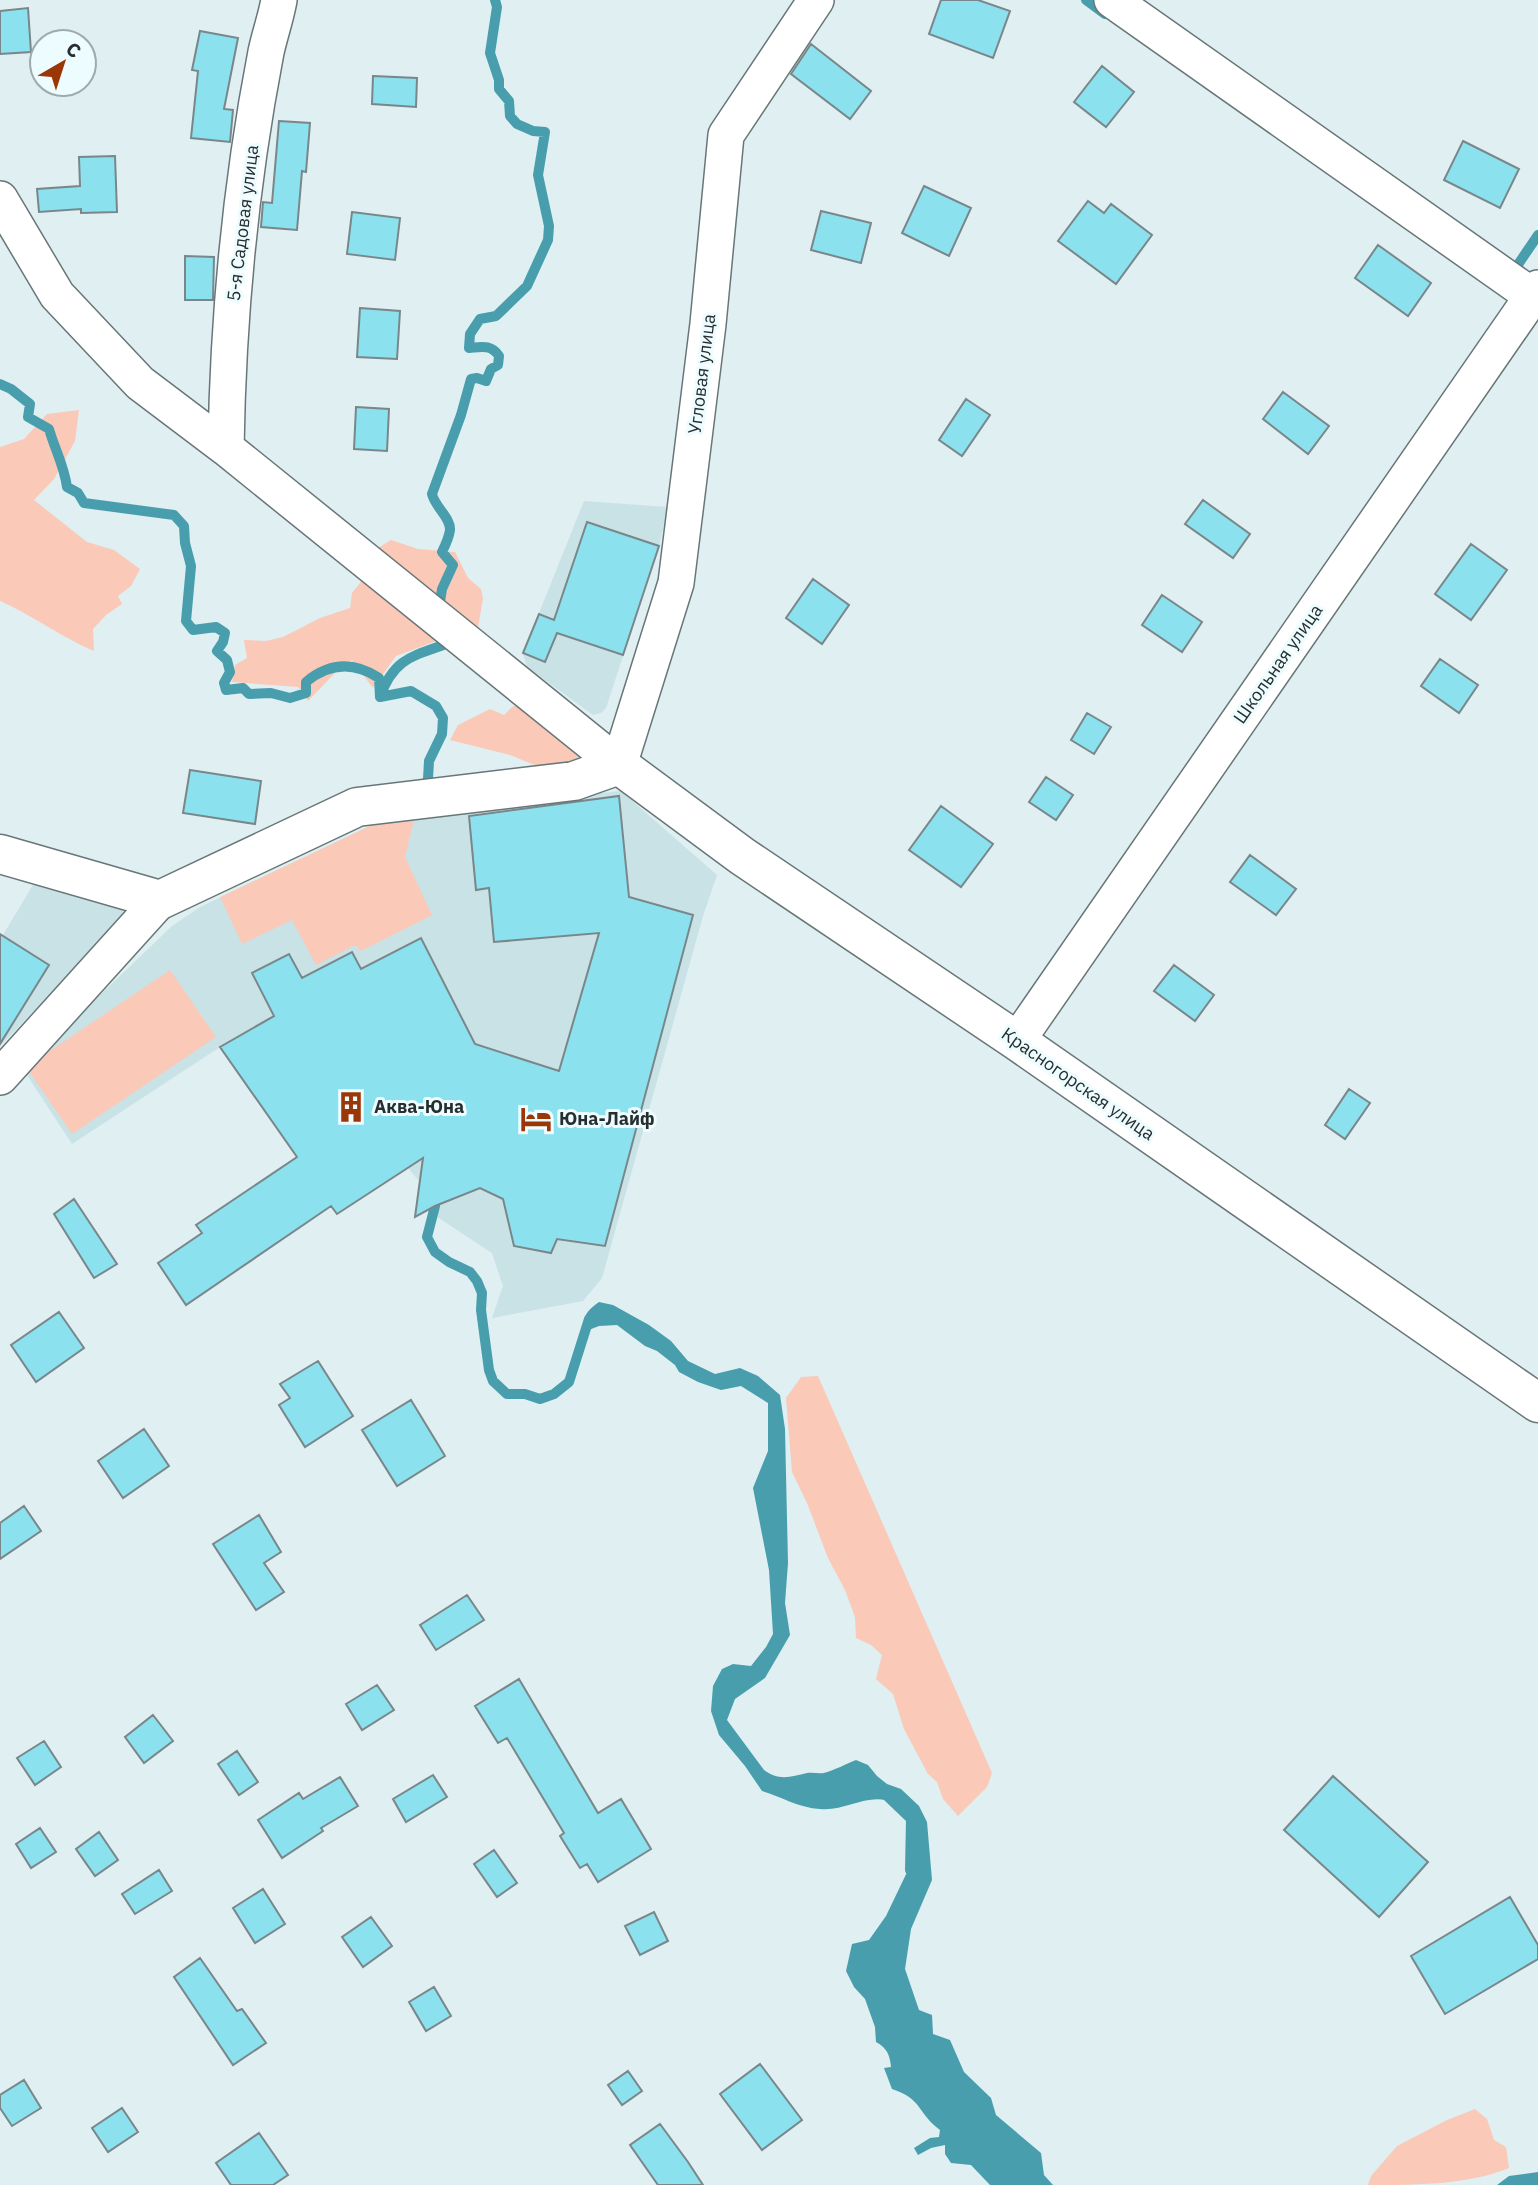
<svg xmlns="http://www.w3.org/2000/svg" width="1538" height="2185" viewBox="0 0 1538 2185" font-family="'IBM Plex Sans',sans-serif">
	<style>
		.built { fill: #c9e2e6 }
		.green { fill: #fac9b8 }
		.water { fill: #489eac }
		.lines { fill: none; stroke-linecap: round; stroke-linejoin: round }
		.stream { stroke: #489eac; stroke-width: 10 }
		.building { fill: #8ce1ef; stroke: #79878a; stroke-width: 2 }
		.street-casing { stroke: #687678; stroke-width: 38 }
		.secondary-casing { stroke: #687678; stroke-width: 41 }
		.street { stroke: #fff; stroke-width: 35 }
		.secondary { stroke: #fff; stroke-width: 38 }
		.labels { text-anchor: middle; stroke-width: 6; stroke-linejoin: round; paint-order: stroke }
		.street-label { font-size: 18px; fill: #282e2f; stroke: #ecfcff }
		.poi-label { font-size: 18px; font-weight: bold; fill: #282e2f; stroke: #ecfcff; text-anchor: start }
	</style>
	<rect width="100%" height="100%" fill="#dfeff2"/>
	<path class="built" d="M 584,501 L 668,507 L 659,546 L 606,708 L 601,713 L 593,715 L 527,667 L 523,653 Z
		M 621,791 L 717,875 L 703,916 L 602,1278 L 583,1301 L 492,1318 L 503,1286 L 492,1253 L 416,1203 L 419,1181 L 408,1168 L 337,1214 L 220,1047 L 72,1144 L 23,1069 L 172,926 L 200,907 L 391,816 L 426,811 Z
		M 37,878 L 110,897 L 126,915 L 2,1044 L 0,1043 L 0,940 Z"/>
	<path class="green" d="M 79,410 L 75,441 L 54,479 L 34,500 L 87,542 L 114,550 L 140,569 L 131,586 L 118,596 L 122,604 L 106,615 L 93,629 L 94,651 C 61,637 32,615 0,601 L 0,447 L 24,439 L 47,414 Z
		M 391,540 L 418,549 L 455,552 L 468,578 L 481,589 L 483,598 L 476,640 L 371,552 Z
		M 367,574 L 447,637 L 396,656 L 373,688 L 352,660 L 335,673 L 308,701 L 298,687 L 232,682 L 235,665 L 247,658 L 244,640 L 266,641 L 283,637 L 320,618 L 350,608 L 352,593 Z
		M 525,702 L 600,761 L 557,774 L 510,755 L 450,740 L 458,725 L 490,709 L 504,715 L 512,707 Z
		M 416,811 L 405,857 L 432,915 L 361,951 L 355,945 L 316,965 L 292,920 L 242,944 L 220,897 L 391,816 Z
		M 170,970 L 216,1037 L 72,1134 L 26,1067 Z
		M 818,1376 L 992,1773 L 987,1787 L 958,1816 L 943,1799 L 937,1782 L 928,1774 L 904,1729 L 893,1694 L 876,1679 L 882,1655 L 871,1645 L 856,1638 L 855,1617 L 845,1590 L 828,1558 L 807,1503 L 792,1472 L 786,1398 L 801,1377 Z
		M 1475,2109 L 1487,2119 L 1494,2140 L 1506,2147 L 1509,2168 C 1468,2185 1415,2185 1368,2185 L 1371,2176 L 1397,2146 L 1447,2120 Z"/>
	<path class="water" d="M 599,1302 L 613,1305 L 649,1325 L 671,1341 L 688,1361 L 715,1374 L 740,1368 L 758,1376 L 780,1395 L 785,1429 L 788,1563 L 785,1603 L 790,1635 L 765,1678 L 735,1699 L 727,1720 L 764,1770 C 778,1781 791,1777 807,1773 C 813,1772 818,1774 824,1773 C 835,1770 846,1764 856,1760 L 868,1765 L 877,1776 L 887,1784 L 901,1789 L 919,1806 L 927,1822 L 932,1880 L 911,1929 L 905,1969 L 919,2010 L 932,2015 L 933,2034 L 950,2040 L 964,2072 L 991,2098 L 996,2115 L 1041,2153 L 1044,2175 L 1053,2185 L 990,2185 L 971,2165 L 951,2163 L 945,2154 L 945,2145 L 931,2148 L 918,2155 L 914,2148 L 930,2138 L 939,2137 L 940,2130 C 917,2113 923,2099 892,2089 L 884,2068 L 891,2067 C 890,2055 887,2048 876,2042 L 875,2027 L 865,1999 L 854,1987 L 846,1971 L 852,1944 L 869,1940 L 886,1916 L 910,1866 L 911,1819 C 907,1815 901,1807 895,1804 C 871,1790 846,1812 820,1809 C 799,1808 782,1797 762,1791 L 745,1766 L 719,1735 L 711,1711 L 713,1686 L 722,1669 L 733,1664 L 751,1666 L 766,1647 L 773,1634 L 769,1570 L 753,1488 L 768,1451 L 768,1403 L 741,1386 L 721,1390 L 698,1382 L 679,1372 L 675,1365 L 657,1351 L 645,1346 L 617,1325 L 599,1326 L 586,1331 C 581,1316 588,1310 599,1302 Z
		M 1538,2172 L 1538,2185 L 1497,2185 L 1509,2176 Z"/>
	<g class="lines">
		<path class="stream" d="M 1086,0 L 1105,14
			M 1517,266 L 1538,235
			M 0,384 L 11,389 L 30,404 L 28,417 L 49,429 C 55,450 64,465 67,487 L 78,493 L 84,503 L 174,515 L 184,526 L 185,543 L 191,566 L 186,621 L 193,630 L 216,627 L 225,633 L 223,642 L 217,651 L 227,660 L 230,672 L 224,683 L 226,690 L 243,688 L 249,694 L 271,693 L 290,698 L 306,693 L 306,682 C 329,663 353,661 379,678 L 380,697
			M 439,608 L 442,589 L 453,565 L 442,552 C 445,546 449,537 450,530 C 451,518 435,507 432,494 L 461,415 L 471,379 L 477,378 L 486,381 L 491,369 L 498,365 L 499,356 C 491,344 481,347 469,348 L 470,334 L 480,319 L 496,316 L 527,286 L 548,240 L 549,226 L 538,175 L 545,132 L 533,131 L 517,124 L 510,116 L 509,101 L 499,89 L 499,80 L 490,53 L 497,7 L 495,0
			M 428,779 L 429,761 L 442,734 L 443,718 L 436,706 L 411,691 L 380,697 C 394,658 413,656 449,643
			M 435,1206 L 427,1237 L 435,1252 L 449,1262 L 470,1272 L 477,1281 L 482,1293 L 481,1310 L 489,1370 L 493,1381 L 507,1394 L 525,1394 L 540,1399 L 554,1394 L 569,1382 L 589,1319
			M 888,1797 L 911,1819 L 910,1870"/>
	</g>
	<path class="building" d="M 941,0 L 978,0 L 1010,11 L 993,58 L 929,34 Z
		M 28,8 L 31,52 L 0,54 L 0,11 Z
		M 200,31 L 238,38 L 224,109 L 233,110 L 230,142 L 191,138 L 198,71 L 192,70 Z
		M 811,44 L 871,91 L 850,119 L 791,74 Z
		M 1102,66 L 1134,92 L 1106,127 L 1074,102 Z
		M 373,76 L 417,78 L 416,107 L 372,104 Z
		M 279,121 L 310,123 L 306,172 L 302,171 L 297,230 L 261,227 L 263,202 L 272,203 Z
		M 1463,141 L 1519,169 L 1500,208 L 1444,180 Z
		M 115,156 L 117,212 L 81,213 L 81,209 L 39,212 L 37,189 L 80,186 L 79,157 Z
		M 924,186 L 971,208 L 949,256 L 902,233 Z
		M 1088,201 L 1104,213 L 1111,204 L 1152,235 L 1116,284 L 1058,241 Z
		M 821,211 L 871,223 L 861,263 L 811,250 Z
		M 352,212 L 400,218 L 395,260 L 347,254 Z
		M 1378,245 L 1431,283 L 1408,316 L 1355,278 Z
		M 185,256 L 214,257 L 213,300 L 185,300 Z
		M 360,308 L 400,311 L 397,359 L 357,357 Z
		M 1283,392 L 1329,426 L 1308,454 L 1263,419 Z
		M 966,399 L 990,415 L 962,456 L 939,440 Z
		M 356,407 L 389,409 L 387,451 L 354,449 Z
		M 1203,500 L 1250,534 L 1233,558 L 1185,524 Z
		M 587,522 L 659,546 L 623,655 L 557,633 L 545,662 L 523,653 L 539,614 L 554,620 Z
		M 1471,544 L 1507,570 L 1471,620 L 1435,594 Z
		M 813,579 L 849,605 L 822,644 L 786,618 Z
		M 1162,595 L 1202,622 L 1182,652 L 1142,625 Z
		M 1440,659 L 1478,685 L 1459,713 L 1421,686 Z
		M 1087,713 L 1111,727 L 1094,754 L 1071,740 Z
		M 190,770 L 261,781 L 255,824 L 183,813 Z
		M 1046,777 L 1073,795 L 1056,820 L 1029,802 Z
		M 619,796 L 629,897 L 693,915 L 605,1246 L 557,1239 L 551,1253 L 514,1246 L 503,1199 L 480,1188 L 435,1206 L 415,1217 L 423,1158 L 337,1214 L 331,1206 L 186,1305 L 158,1263 L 202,1233 L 196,1225 L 297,1157 L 220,1047 L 274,1016 L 252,973 L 289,954 L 302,978 L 352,952 L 361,969 L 421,938 L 475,1044 L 559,1071 L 599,933 L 494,942 L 489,888 L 476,890 L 469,816 Z
		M 941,806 L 993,844 L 961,887 L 909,850 Z
		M 1250,855 L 1296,889 L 1276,915 L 1230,882 Z
		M 0,934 L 49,965 L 0,1044 Z
		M 1174,965 L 1214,995 L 1195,1021 L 1154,991 Z
		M 1349,1089 L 1370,1103 L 1345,1139 L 1325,1125 Z
		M 74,1199 L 117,1264 L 94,1278 L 54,1214 Z
		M 59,1312 L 84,1348 L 36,1382 L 11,1345 Z
		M 318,1361 L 353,1416 L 305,1447 L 279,1405 L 290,1398 L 280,1384 Z
		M 411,1400 L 445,1456 L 397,1486 L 362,1430 Z
		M 144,1429 L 169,1466 L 123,1498 L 98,1461 Z
		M 24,1506 L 41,1531 L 0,1559 L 0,1523 Z
		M 259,1515 L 281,1552 L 264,1563 L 284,1592 L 256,1610 L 213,1544 Z
		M 467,1595 L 484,1620 L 436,1650 L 420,1625 Z
		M 519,1679 L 598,1813 L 621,1799 L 651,1849 L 598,1882 L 587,1864 L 580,1868 L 560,1836 L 564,1833 L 507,1738 L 498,1743 L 475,1706 Z
		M 377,1685 L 394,1710 L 362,1730 L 346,1704 Z
		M 153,1715 L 173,1741 L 144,1763 L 125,1737 Z
		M 44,1741 L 61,1767 L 35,1785 L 17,1758 Z
		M 237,1751 L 258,1782 L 239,1795 L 218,1764 Z
		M 433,1775 L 447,1797 L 406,1822 L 393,1799 Z
		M 1333,1776 L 1428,1862 L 1379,1917 L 1284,1830 Z
		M 340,1777 L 358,1806 L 321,1828 L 323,1831 L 282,1858 L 258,1820 L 299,1793 L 303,1799 Z
		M 40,1828 L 56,1852 L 31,1868 L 16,1844 Z
		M 99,1832 L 118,1860 L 95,1876 L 76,1849 Z
		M 494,1850 L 517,1883 L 497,1897 L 474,1864 Z
		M 159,1870 L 172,1891 L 135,1914 L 122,1894 Z
		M 263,1889 L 285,1924 L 255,1943 L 233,1908 Z
		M 1510,1897 L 1538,1945 L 1538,1959 L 1445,2014 L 1411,1956 Z
		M 654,1912 L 668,1941 L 640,1955 L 625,1926 Z
		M 371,1917 L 392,1946 L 363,1967 L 342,1937 Z
		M 200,1958 L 237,2011 L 242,2009 L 266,2043 L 233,2065 L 174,1977 Z
		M 434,1987 L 451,2016 L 426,2031 L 409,2002 Z
		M 760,2064 L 802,2120 L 762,2150 L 720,2094 Z
		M 628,2071 L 642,2091 L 622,2105 L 608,2085 Z
		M 24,2080 L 41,2108 L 12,2126 L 0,2108 L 0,2095 Z
		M 122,2108 L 138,2132 L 108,2152 L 92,2128 Z
		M 660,2124 L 688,2162 L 703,2185 L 658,2185 L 630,2145 Z
		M 259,2133 L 288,2175 L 273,2185 L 231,2185 L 216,2163 Z"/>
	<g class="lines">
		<defs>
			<path id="street" d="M 1112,0 L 1538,300
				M 0,199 L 57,295 L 140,383 L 226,448 L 619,765 L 676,583 L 708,324 L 726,135 L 816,0
				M 226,448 C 228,317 241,181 266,52 C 270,34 276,17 279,0
				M 1017,1041 L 1538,288
				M 0,1077 L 160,900"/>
			<path id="secondary" d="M 0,854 L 160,900 L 357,807 L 574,781 L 619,765 L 742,856 L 1017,1041 L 1538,1403"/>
		</defs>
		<use href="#street" class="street-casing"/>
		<use href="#secondary" class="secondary-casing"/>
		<use href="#street" class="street"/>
		<use href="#secondary" class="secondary"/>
	</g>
	<defs>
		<symbol id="building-bare" viewBox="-9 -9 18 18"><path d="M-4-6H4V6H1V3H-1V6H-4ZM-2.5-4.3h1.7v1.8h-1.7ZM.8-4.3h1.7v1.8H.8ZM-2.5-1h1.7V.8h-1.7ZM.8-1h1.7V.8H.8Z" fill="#9b3706" stroke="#ecfcff" stroke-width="2.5" paint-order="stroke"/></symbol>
		<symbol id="hotel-bare" viewBox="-9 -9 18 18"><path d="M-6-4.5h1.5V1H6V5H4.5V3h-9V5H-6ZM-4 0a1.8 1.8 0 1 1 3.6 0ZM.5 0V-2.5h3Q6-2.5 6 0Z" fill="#9b3706" stroke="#ecfcff" stroke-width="2.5" paint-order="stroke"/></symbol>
	</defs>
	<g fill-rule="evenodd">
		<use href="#building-bare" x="329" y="1085" width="44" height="44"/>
		<use href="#hotel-bare" x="514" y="1097" width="44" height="44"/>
	</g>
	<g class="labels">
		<g class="street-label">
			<text transform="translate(243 223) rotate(-83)" y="6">5-я Садовая улица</text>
			<text transform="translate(702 374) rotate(-83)" y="6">Угловая улица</text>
			<text transform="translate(1278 664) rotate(-55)" y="6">Школьная улица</text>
			<text transform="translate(1078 1084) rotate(35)" y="6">Красногорская улица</text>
		</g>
		<g class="poi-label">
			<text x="374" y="1113">Аква-Юна</text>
			<text x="559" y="1125">Юна-Лайф</text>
		</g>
	</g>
	<g transform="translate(63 63) rotate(39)"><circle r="33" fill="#ecfcff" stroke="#9eaaac" stroke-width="2"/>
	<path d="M0-5L12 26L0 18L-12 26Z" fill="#9b3706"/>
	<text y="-10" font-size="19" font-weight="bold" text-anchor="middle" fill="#282e2f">С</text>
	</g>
</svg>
